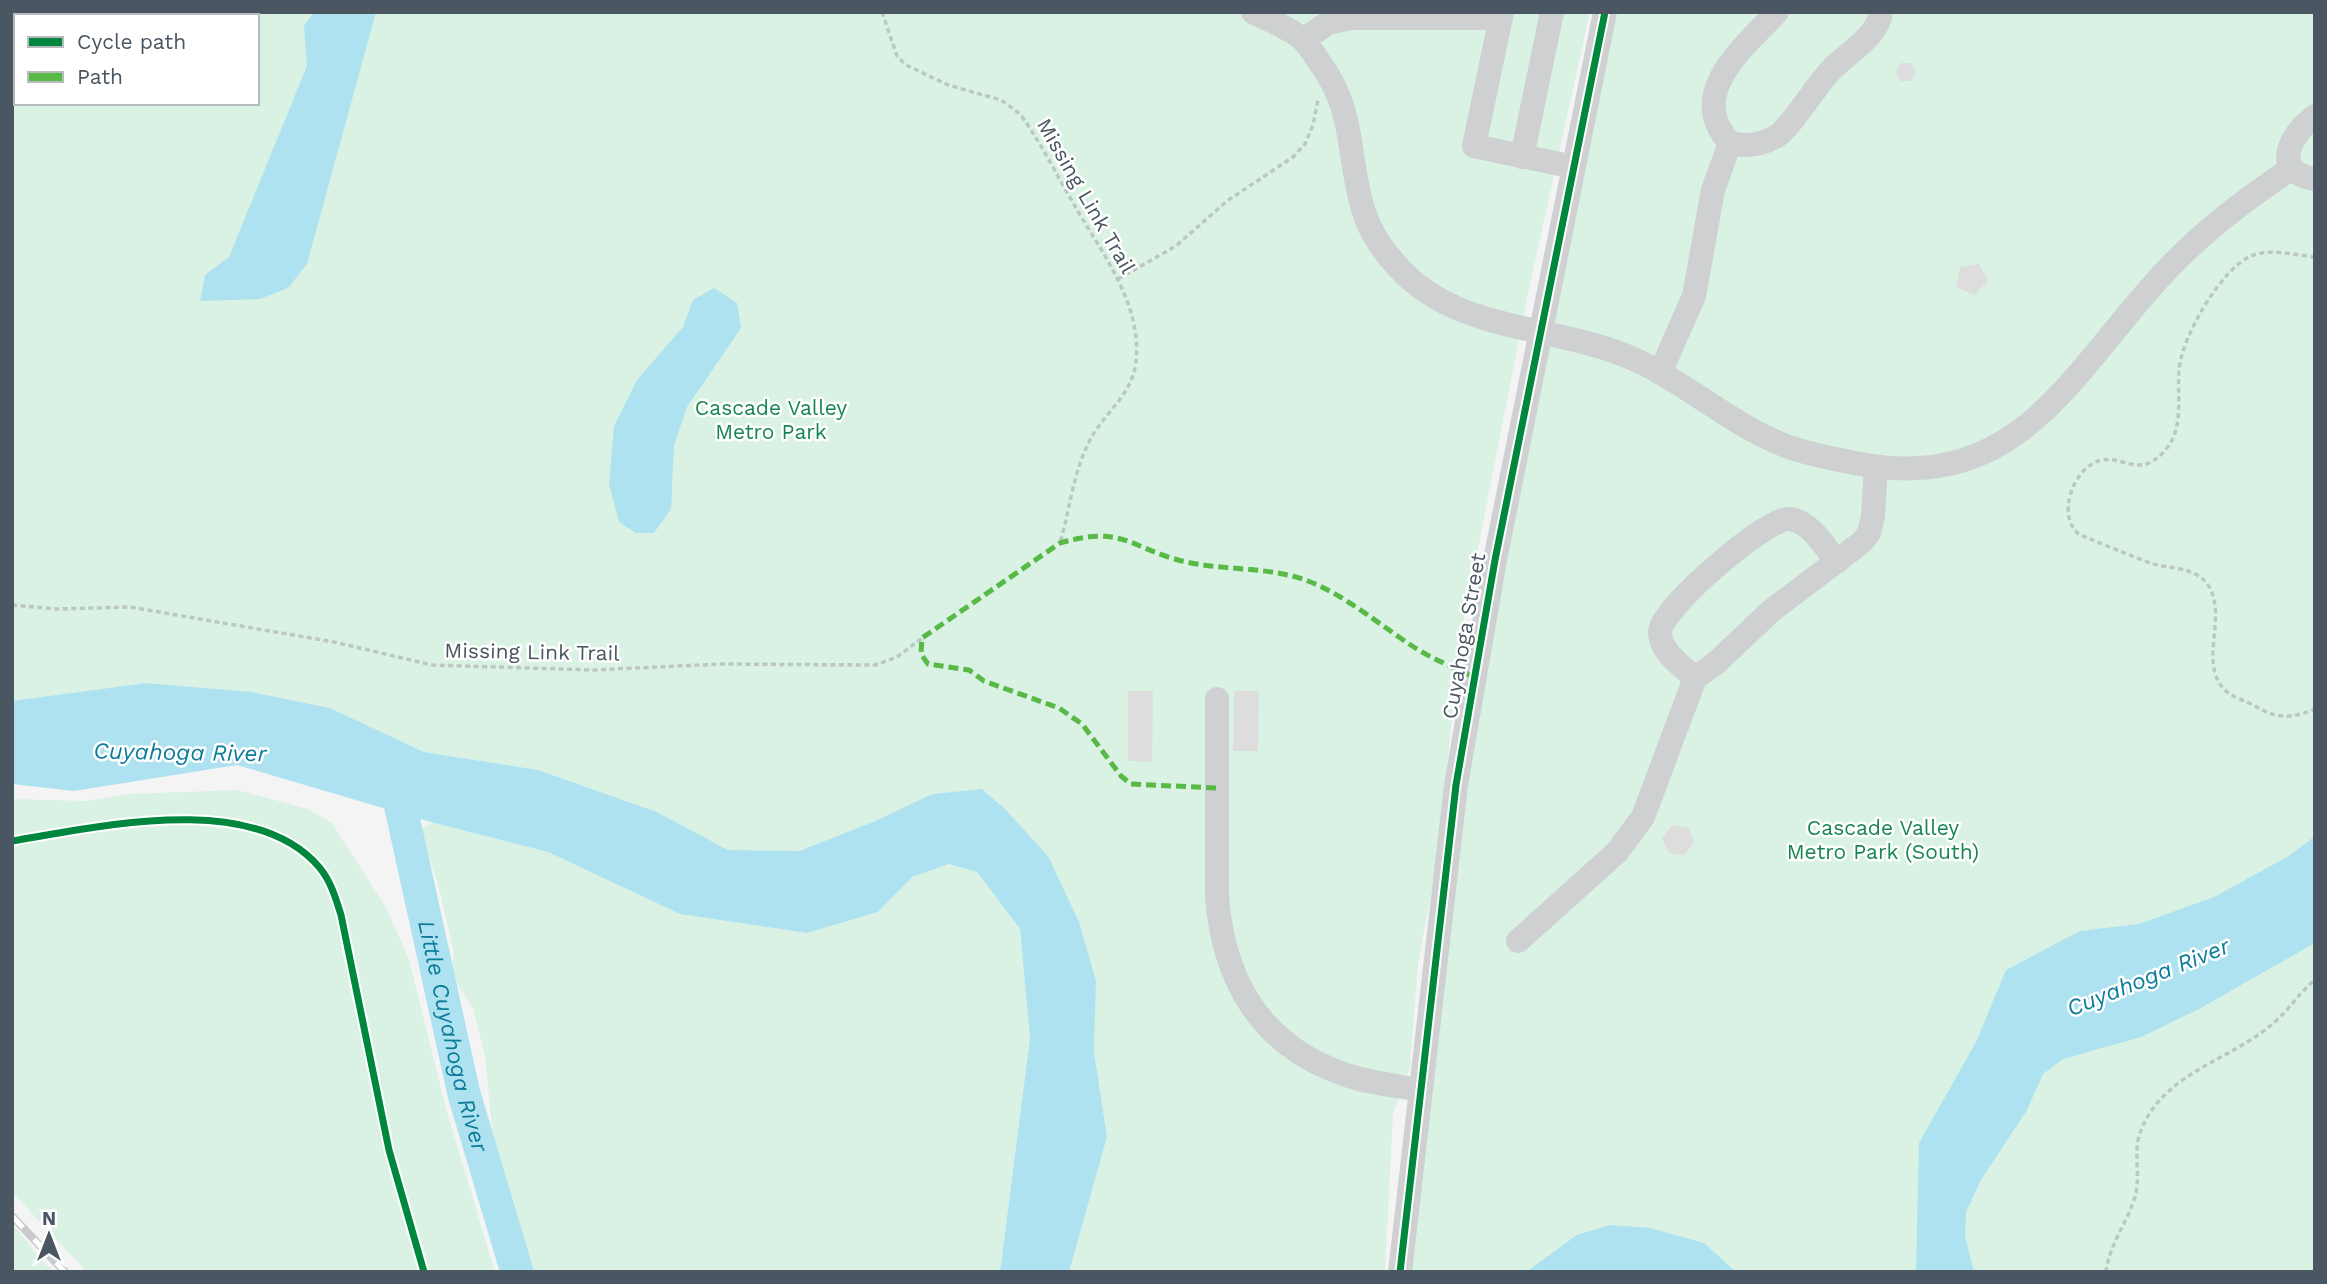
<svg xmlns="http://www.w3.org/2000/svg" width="2327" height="1284" viewBox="0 0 2327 1284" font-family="'Work Sans',sans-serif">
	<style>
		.green { fill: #d9f2e3; fill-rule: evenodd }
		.water { fill: #aee2f0 }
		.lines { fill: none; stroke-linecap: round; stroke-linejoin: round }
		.river { stroke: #aee2f0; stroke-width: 33 }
		.building { fill: #ddddde }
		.path { stroke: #bcc7c4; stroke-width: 3.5; stroke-dasharray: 5 3.5; stroke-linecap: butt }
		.minor { stroke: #ced0d2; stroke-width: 24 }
		.rail-casing { stroke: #c9cacc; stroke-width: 8 }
		.rail { stroke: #fff; stroke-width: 5; stroke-dasharray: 16; stroke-linecap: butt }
		.quiet { stroke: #58b947; stroke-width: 5; stroke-dasharray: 10 5; stroke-linecap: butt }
		.cycleway-casing { stroke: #fff; stroke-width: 11 }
		.cycleway { stroke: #00873e; stroke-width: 7 }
		.labels { text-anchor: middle; stroke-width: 5; stroke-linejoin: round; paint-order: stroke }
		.street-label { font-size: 21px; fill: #4a5661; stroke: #fff }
		.park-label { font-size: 21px; fill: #17864f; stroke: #fff }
		.water-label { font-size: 23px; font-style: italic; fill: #0c7c9b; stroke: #fff }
	</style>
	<rect width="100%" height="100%" fill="#f4f4f4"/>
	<path class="green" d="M 12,12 L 1590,12 L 1527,298 L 1460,641 L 1437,862 L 1418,964 L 1410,1068 L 1393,1114 L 1385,1272 L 1069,1272 L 1107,1137 L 1094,1052 L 1096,981 L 1048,856 L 1005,809 L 982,789 L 932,794 L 873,822 L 798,851 L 728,850 L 657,812 L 538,770 L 424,752 L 330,708 L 252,692 L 146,683 L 12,701 ZM 16,16 L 257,16 L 257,103 L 16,103 Z
		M 1616,12 L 2315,12 L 2315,1272 L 1400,1272 L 1448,855 Z
		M 237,790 L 308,809 L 332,823 L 385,906 L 409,959 L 446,1109 L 495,1272 L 87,1272 L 12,1192 L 12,799 L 85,801 L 131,794 Z
		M 432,822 L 548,852 L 680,914 L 807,933 L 878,912 L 912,877 L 949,864 L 977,872 L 1020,929 L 1030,1038 L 1000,1272 L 529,1272 L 522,1250 L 514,1202 L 496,1169 L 485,1056 L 473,1008 L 452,976 L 454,952 L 439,888 L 420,831 Z
		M 12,1223 L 43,1262 L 55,1272 L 12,1272 Z"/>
	<path class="water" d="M 314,12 L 376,12 L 307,264 L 288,288 L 260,299 L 200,301 L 205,275 L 229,257 L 307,66 L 304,26 Z
		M 714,288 L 737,303 L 741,328 L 687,407 L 674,445 L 671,509 L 654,533 L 636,533 L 619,522 L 609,484 L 614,426 L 637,380 L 683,327 L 693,300 Z
		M 146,683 L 252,692 L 330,708 L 424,752 L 538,770 L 657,812 L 728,850 L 799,851 L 873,822 L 932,794 L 982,789 L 1005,809 L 1048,856 L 1079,922 L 1096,981 L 1094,1052 L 1107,1137 L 1069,1272 L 1000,1272 L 1030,1038 L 1020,929 L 977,872 L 949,864 L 912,877 L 878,912 L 807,933 L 680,914 L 548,852 L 427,821 L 237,765 L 74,791 L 12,784 L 12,701 Z
		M 2315,836 L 2315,943 L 2199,1009 L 2141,1037 L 2063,1059 L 2043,1074 L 2027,1110 L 1981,1180 L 1966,1212 L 1965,1236 L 1974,1272 L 1916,1272 L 1919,1143 L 1976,1042 L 2006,970 L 2080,931 L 2139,924 L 2214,897 L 2289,856 Z
		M 1610,1225 L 1650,1228 L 1704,1243 L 1736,1272 L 1526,1272 L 1577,1235 Z"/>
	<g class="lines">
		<path class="river" id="s1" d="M 399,799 L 464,1094 L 517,1272"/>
	</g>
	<path class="building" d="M 1901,63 L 1912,63 L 1916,73 L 1911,81 L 1900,81 L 1896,72 Z
		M 1979,264 L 1988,281 L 1974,295 L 1956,287 L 1960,267 Z
		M 1128,691 L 1153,691 L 1152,762 L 1128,761 Z
		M 1234,691 L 1259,691 L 1258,751 L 1233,751 Z
		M 1672,825 L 1688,827 L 1694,842 L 1684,855 L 1669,853 L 1662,838 Z"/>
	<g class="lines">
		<path class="path" d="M 882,12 L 897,56 L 906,65 L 948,85 L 1001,100 L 1020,114 C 1040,141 1055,172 1072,201 C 1100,251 1146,307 1135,368 C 1129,397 1103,415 1090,440 C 1073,472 1070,509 1060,543
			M 2315,257 C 2296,255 2269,248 2251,256 C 2221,269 2181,338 2179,370 C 2177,396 2184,426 2167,448 C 2140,482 2123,453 2098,461 C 2072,470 2056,518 2080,535 C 2103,544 2126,554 2150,563 C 2168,569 2195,566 2208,585 C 2228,615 2199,661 2223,688 C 2231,697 2244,700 2255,706 C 2276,719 2292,719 2315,709
			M 1118,279 L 1176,246 L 1227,201 L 1293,157 L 1305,144 L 1313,125 L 1318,100
			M 12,605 L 56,609 L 130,607 L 334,642 L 432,665 L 593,670 L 722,664 L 875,665 L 897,657 L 922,638
			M 2106,1272 C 2109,1245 2127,1223 2135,1197 C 2141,1176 2133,1152 2140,1133 C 2163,1070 2234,1061 2278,1019 C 2291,1007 2300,992 2315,980"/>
		<path class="minor" d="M 1253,12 C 1269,20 1287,27 1301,38 C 1308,44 1313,53 1318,60 C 1357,113 1346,152 1363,209 C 1369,230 1383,251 1398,267 C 1459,335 1560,324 1638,361 C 1689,385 1732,425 1786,446 C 1810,455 1835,459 1860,464 C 2009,491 2062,390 2146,293 C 2188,243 2238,204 2292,168
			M 1502,12 L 1474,146 L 1574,167
			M 1777,12 C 1744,47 1685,94 1730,143 C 1746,147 1762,145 1777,136 C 1791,127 1817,84 1832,69 C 1848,53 1879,35 1881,12
			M 1303,40 L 1328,23 L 1351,18 L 1501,18
			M 2315,116 C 2290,134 2270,172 2315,179
			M 1522,157 L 1552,12
			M 1660,373 L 1694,296 L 1713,190 L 1730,143
			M 1695,678 C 1682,666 1660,652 1660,632 C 1659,610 1769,515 1790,519 C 1811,522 1824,546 1837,562
			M 1217,699 L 1217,896 C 1223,979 1260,1044 1341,1073 C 1366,1083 1394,1085 1420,1090
			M 1518,941 L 1617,852 L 1643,817 L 1695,678 L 1716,663 L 1771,611 L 1862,542 L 1869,533 L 1873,516 L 1876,467
			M 1400,1272 L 1456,785 L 1495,560 L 1605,12"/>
		<defs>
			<path id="rail" d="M 12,1216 L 65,1272"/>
		</defs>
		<use href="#rail" class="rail-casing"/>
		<use href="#rail" class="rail"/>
		<path class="quiet" d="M 1216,788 L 1131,784 L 1121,776 L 1082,724 L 1059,708 L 984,681 L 969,670 L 928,664 L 921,654 L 922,638 L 1060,543 C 1123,525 1128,547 1182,561 C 1224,571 1268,566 1308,581 C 1347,596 1382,627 1417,649 C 1435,660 1455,668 1474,677"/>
		<defs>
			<path id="cycleway" d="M 12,841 C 98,827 253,790 319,867 C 331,881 336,899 341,915 L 389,1150 L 424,1272
				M 1400,1272 L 1456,785 L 1495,560 L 1605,12"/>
		</defs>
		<use href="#cycleway" class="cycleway-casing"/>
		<use href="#cycleway" class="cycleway"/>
	</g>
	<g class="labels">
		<g class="street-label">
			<text transform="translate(1086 196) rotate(60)" y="7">Missing Link Trail</text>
			<text transform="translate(1464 636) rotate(-80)" y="7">Cuyahoga Street</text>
			<text transform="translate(532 652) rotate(1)" y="7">Missing Link Trail</text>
		</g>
		<g class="park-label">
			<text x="771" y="415">Cascade Valley<tspan x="771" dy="24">Metro Park</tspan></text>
			<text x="1883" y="835">Cascade Valley<tspan x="1883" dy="24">Metro Park (South)</tspan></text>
		</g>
		<g class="water-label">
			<text transform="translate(180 752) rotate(1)" y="8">Cuyahoga River</text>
			<text transform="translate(2148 977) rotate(-22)" y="8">Cuyahoga River</text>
			<text dy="8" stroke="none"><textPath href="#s1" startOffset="243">Little Cuyahoga River</textPath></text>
		</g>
	</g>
	<rect width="2327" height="1284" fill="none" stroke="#4a5661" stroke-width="28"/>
	<rect x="14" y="14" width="245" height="91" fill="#ffffff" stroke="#b7bbc0" stroke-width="2"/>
	<rect x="28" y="37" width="35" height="10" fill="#00873e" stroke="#b7bbc0" stroke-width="2"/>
	<text x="77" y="49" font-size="21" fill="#4a5661">Cycle path</text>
	<rect x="28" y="72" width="35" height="10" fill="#58b947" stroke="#b7bbc0" stroke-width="2"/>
	<text x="77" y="84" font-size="21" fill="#4a5661">Path</text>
	<g transform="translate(49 1235)" stroke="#ffffff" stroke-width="5" paint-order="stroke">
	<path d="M0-5L12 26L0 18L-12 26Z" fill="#4a5661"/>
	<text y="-10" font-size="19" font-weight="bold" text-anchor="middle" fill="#4a5661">N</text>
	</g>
</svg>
